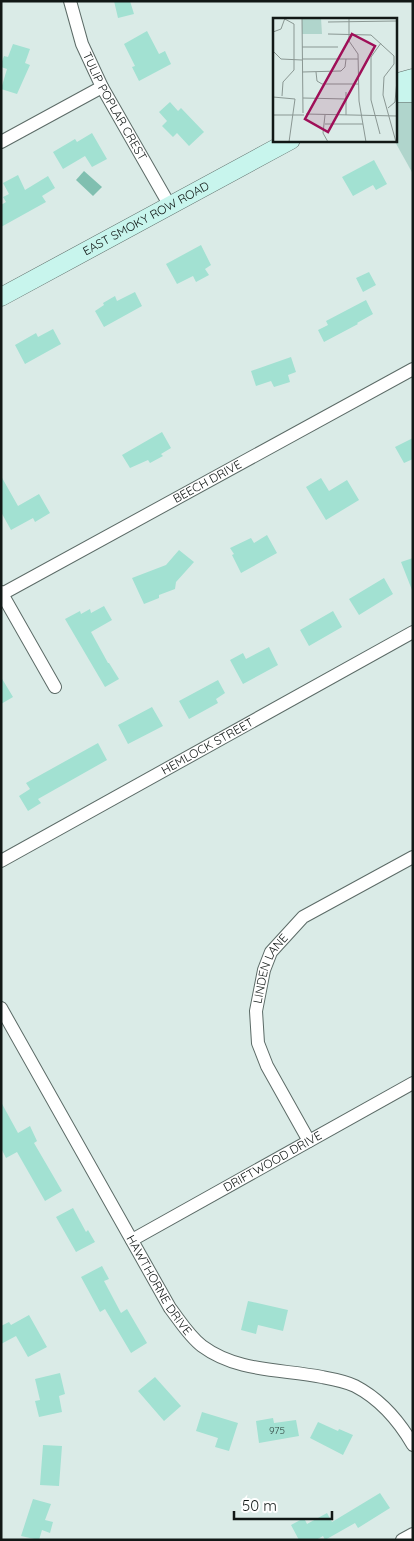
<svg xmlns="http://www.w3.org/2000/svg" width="414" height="1541" viewBox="0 0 414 1541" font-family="Quicksand,sans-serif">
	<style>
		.green { fill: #b0d5cc }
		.water { fill: #80bfb0 }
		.building { fill: #a2e1d2 }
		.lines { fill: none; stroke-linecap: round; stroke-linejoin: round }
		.street-casing { stroke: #5c6b67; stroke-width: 14 }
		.secondary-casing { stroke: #5c6b67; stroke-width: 19 }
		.street { stroke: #fff; stroke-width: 12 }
		.secondary { stroke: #c8f5ed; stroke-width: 18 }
		.labels { text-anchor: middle; stroke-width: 4; stroke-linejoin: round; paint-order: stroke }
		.number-label { font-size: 10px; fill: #354a45 }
		.street-label { font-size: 12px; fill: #111816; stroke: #fff }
		.inset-road { fill: none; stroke: #8a9793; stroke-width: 1 }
		.view { fill: #9f0f58; fill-opacity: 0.15; stroke: #9f0f58; stroke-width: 2.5 }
		.inset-edge { fill: none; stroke: #111816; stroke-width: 2.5 }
	</style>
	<rect width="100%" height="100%" fill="#daebe7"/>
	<path class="green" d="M 395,98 L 413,100 L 413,174 L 394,140 Z"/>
	<path class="water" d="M 84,171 L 102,187 L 93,196 L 76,180 Z"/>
	<path class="building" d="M 114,1 L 130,1 L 134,14 L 118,18 Z
		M 147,31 L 159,54 L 165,51 L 171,64 L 139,81 L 132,67 L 135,66 L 124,44 Z
		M 13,44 L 30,49 L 25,63 L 30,65 L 17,94 L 1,89 L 7,69 L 1,67 L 1,64 L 4,56 L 8,57 Z
		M 170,102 L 178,111 L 181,108 L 204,132 L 189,146 L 177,133 L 173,137 L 162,126 L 167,121 L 159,112 Z
		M 92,133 L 107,159 L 92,167 L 85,156 L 63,169 L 53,152 L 75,139 L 77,142 Z
		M 374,160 L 387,184 L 376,190 L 373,185 L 353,196 L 342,177 Z
		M 18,175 L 25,190 L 48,176 L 55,188 L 42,196 L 46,202 L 1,227 L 1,205 L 6,202 L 3,197 L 9,194 L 3,183 Z
		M 201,245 L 211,265 L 205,269 L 209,275 L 196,282 L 193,276 L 177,284 L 166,264 Z
		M 369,272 L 376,285 L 363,292 L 356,278 Z
		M 135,292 L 142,306 L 104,327 L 95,311 L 104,305 L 103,303 L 115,296 L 117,301 Z
		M 366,300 L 373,314 L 357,323 L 358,324 L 324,342 L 318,330 L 328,325 L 326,321 Z
		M 53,329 L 61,344 L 25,364 L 15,345 L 36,333 L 38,337 Z
		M 291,357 L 296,372 L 288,375 L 290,382 L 274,387 L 271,381 L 256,386 L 251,371 Z
		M 162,432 L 171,448 L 161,454 L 163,456 L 150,463 L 148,460 L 130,468 L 122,455 Z
		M 413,438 L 413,459 L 404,463 L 395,447 Z
		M 1,476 L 18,506 L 39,494 L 50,513 L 35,522 L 33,518 L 11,530 L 1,512 Z
		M 321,478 L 329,491 L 347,480 L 359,500 L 326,520 L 306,487 Z
		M 267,535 L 277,553 L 241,573 L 232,555 L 234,554 L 230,548 L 251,538 L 254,543 Z
		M 179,550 L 194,562 L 176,582 L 175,589 L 159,595 L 159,598 L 144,604 L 132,578 L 166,565 Z
		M 413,558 L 413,590 L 412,590 L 401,562 Z
		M 384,578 L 393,594 L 359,615 L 349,599 Z
		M 104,606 L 112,620 L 91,632 L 108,663 L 109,663 L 119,679 L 105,687 L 65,619 L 80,611 L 81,614 L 90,609 L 91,613 Z
		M 333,611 L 342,627 L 309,646 L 300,630 Z
		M 269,647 L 278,665 L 243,684 L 230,660 L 243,653 L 246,659 Z
		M 1,677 L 13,697 L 1,704 Z
		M 218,680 L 225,693 L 216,699 L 218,703 L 189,719 L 179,701 Z
		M 152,707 L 163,726 L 128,744 L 118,725 Z
		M 98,743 L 107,760 L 38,799 L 41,803 L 28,811 L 19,796 L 30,789 L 26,783 Z
		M 1,1102 L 18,1133 L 30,1126 L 37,1141 L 34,1143 L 62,1191 L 45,1201 L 17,1152 L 6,1158 L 1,1148 Z
		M 73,1208 L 86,1232 L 88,1230 L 95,1242 L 76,1252 L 56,1217 Z
		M 102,1266 L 109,1279 L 104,1281 L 121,1313 L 127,1309 L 147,1343 L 131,1353 L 105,1309 L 100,1312 L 81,1277 Z
		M 248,1301 L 288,1310 L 283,1331 L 258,1325 L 256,1334 L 241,1330 Z
		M 29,1315 L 47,1347 L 28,1357 L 16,1336 L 1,1344 L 1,1326 L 9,1322 L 11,1325 Z
		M 60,1373 L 65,1394 L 59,1396 L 62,1412 L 39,1417 L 35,1401 L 40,1400 L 35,1379 Z
		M 155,1377 L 181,1406 L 164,1421 L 138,1391 Z
		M 202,1412 L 238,1423 L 229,1451 L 215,1447 L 218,1438 L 196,1431 Z
		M 273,1418 L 274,1423 L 296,1420 L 299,1436 L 259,1443 L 256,1421 Z
		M 318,1422 L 338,1431 L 339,1429 L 353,1435 L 343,1455 L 310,1438 Z
		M 43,1445 L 62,1446 L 59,1486 L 40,1485 Z
		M 380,1493 L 390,1508 L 358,1528 L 355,1523 L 325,1540 L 323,1536 L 316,1540 L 299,1540 L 291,1525 L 304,1518 L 307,1524 L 327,1513 L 332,1522 Z
		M 33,1499 L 51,1504 L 45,1520 L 53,1522 L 50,1533 L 42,1530 L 39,1540 L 21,1536 Z"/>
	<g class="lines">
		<defs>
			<g id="street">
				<path id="s1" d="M 70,1 L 82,44 L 102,87 L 170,206"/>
				<path d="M 1,142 L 102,87"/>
				<path d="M 1,592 L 55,687"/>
				<path id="s2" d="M 2,594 L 413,369"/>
				<path id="s3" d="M 1,861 L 413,632"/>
				<path id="s4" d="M 1,1008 L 170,1308 C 180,1321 189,1336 202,1346 C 237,1372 281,1369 322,1377 C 333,1379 345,1381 355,1386 C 380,1399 399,1421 413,1445"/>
				<path id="s5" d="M 309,1141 L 267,1066 L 258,1043 L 256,1011 L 264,970 L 271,952 L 303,917 L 413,857"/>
				<path id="s6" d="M 132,1240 L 413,1083"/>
				<path d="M 402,1540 L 413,1534"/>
			</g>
			<g id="secondary">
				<path d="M 395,83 L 413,78"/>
				<path d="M 395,93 L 413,93"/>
				<path id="s7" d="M 1,297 L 291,140"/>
			</g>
		</defs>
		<use href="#street" class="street-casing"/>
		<use href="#secondary" class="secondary-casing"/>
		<use href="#street" class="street"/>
		<use href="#secondary" class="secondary"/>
	</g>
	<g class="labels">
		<g class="number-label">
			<text x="277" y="1434">975</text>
		</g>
		<g class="street-label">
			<text dy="4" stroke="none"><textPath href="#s1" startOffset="115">TULIP POPLAR CREST</textPath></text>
			<text dy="4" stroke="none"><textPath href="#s7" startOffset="165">EAST SMOKY ROW ROAD</textPath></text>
			<text dy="4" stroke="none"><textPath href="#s2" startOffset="234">BEECH DRIVE</textPath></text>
			<text dy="4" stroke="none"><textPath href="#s3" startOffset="236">HEMLOCK STREET</textPath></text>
			<text dy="4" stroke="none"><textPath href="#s5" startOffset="188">LINDEN LANE</textPath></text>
			<text dy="4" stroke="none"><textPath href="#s6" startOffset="161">DRIFTWOOD DRIVE</textPath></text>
			<text dy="4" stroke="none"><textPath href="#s4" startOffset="319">HAWTHORNE DRIVE</textPath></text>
		</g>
	</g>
	<g transform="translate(273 18)">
		<rect width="124" height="124" fill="#daebe7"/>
		<path d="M 29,0 L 48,0 L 49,16 L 29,16 Z" fill="#b0d5cc"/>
		<path class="inset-road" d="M 29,0 L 30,95M 76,0 L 76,23 L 85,36 L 86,83 L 93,124M 55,4 L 124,3M 0,14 L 8,11 L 12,0M 55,16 L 98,17 L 121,38 L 121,46 L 111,59 L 110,77 L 123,124M 29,29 L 65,29M 0,33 L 8,41 L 29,42M 29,41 L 85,41M 29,54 L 68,53 L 72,49 L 73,41M 43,54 L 44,63 L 49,66 L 86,66M 73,74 L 73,97M 9,78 L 10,64 L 21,52 L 21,6 L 10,0M 0,79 L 22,81 L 16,124M 30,80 L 73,81M 115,90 L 122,84 L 124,62M 33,96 L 124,98M 0,97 L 31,97M 52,97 L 50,115 L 55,124M 52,106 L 90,106M 107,116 L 98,82 L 98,39 L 108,25"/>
		<path class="view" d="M 79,16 L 102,28 L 55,114 L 32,101 Z"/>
		<rect width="124" height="124" class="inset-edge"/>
	</g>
	<rect width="414" height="1541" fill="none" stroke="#111816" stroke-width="5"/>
	<path d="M234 1511v8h98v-8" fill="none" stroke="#111816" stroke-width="2.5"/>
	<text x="242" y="1511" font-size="15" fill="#111816" stroke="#ffffff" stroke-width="4" paint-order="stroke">50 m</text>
</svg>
